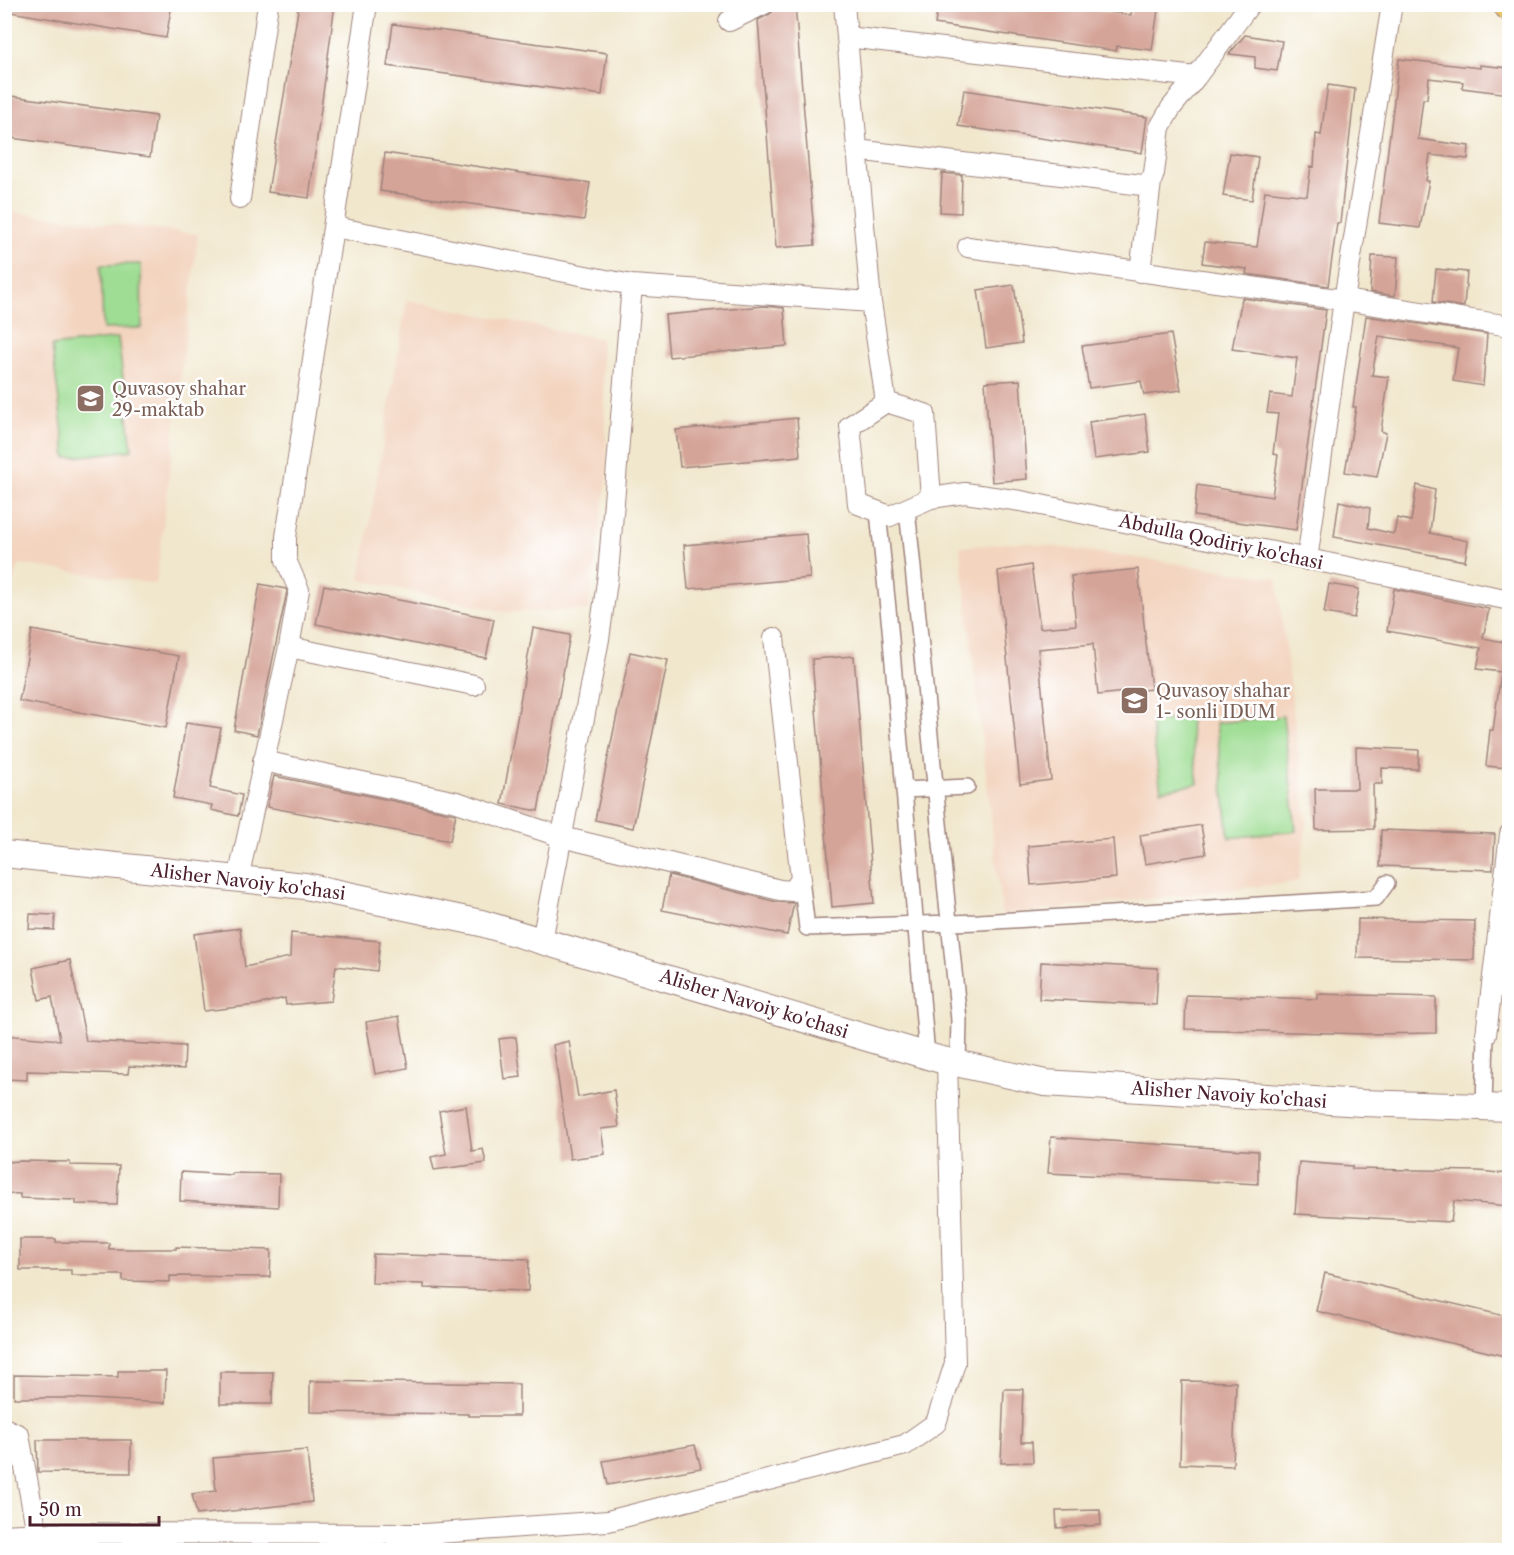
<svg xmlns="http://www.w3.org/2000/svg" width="1514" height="1555" viewBox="0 0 1514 1555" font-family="'Libre Caslon Text',serif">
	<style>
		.built { fill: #f3d4bf }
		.green { fill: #9edd93; stroke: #747e5f; stroke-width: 1.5 }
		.building { fill: #d5a498 }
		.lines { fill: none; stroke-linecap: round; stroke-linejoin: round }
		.pedestrian-casing { stroke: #9e837c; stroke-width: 18 }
		.minor-casing { stroke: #9e837c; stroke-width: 22 }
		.tertiary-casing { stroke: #9e837c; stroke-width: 28 }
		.primary-casing { stroke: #9e837c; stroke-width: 34 }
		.pedestrian { stroke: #fff; stroke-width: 15 }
		.minor { stroke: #fff; stroke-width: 20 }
		.tertiary { stroke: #fff; stroke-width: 26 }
		.primary { stroke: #ecc569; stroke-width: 32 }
		.labels { text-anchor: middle; stroke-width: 5; stroke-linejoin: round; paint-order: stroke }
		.education-label { font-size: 18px; fill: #785e54; stroke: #fff; text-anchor: start }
		.street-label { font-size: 18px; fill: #4a1f2b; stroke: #fff }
	</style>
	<rect width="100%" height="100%" fill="#fff"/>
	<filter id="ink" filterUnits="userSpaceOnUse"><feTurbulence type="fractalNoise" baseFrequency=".0167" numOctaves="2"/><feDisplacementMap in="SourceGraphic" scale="12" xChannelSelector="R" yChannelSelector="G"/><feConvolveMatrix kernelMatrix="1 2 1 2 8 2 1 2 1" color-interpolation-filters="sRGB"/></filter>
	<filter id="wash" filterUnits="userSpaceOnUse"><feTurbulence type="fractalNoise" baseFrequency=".008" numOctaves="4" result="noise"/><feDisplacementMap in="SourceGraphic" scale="24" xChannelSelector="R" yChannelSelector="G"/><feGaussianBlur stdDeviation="1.35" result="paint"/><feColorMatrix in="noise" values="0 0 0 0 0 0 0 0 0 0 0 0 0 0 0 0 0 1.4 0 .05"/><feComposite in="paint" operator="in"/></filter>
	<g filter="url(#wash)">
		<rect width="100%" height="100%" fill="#f1e7cd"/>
		<path class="built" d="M 5,211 L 198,234 L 156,584 L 20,564 L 13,581 L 5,580 Z
			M 407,300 L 601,339 L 608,473 L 588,610 L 506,612 L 360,580 Z
			M 1023,542 L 1277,578 L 1307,824 L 1298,882 L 1002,915 L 960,547 Z"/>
		<path class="green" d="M 141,264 L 142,328 L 103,329 L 101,265 Z
			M 118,338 L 132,450 L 66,458 L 52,346 Z
			M 1283,716 L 1296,831 L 1229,838 L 1216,723 Z
			M 1189,717 L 1198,784 L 1161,790 L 1151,722 Z"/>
		<g id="blocks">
			<path class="building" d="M 11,4 L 172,4 L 166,38 L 10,12 Z
				M 299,4 L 335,4 L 309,198 L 268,192 Z
				M 776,4 L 795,4 L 815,245 L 776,248 L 758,20 L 770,14 L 774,10 Z
				M 938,4 L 1057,4 L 1131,15 L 1132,6 L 1158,10 L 1152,50 L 1117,46 L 1116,51 L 935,24 Z
				M 393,24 L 607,53 L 602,95 L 387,66 Z
				M 1245,35 L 1282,41 L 1277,71 L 1255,68 L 1255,57 L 1229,54 Z
				M 1399,59 L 1480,68 L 1480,65 L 1509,68 L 1509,94 L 1462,88 L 1463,82 L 1429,78 L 1427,99 L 1423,99 L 1418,139 L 1469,146 L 1468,159 L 1430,155 L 1426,181 L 1429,181 L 1420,228 L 1379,223 Z
				M 1328,85 L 1355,89 L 1340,223 L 1337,223 L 1328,286 L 1246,274 L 1247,269 L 1202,263 L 1205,242 L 1257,247 L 1265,191 L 1307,196 L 1311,166 L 1314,167 L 1316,134 L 1321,135 Z
				M 964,90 L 1147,117 L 1142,153 L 958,126 Z
				M 4,95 L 156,116 L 150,157 L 4,137 Z
				M 385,153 L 590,183 L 584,220 L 380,191 Z
				M 1230,153 L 1258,157 L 1252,200 L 1223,196 Z
				M 942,173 L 962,175 L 961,213 L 940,212 Z
				M 1372,256 L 1398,257 L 1395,296 L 1370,292 Z
				M 1436,269 L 1467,272 L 1464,307 L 1433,302 Z
				M 1014,285 L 1022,343 L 986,348 L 978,290 Z
				M 1242,298 L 1326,310 L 1296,530 L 1194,516 L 1197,485 L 1272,497 L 1278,455 L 1273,454 L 1278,414 L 1267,413 L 1270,394 L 1292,397 L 1297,358 L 1232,349 Z
				M 764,306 L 784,308 L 787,346 L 669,357 L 665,315 Z
				M 1366,316 L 1487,334 L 1483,386 L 1453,381 L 1458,348 L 1379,336 L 1372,375 L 1389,377 L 1381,431 L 1386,433 L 1377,477 L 1345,472 L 1356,407 L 1353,407 Z
				M 1171,334 L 1181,390 L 1144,395 L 1141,381 L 1089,388 L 1082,346 Z
				M 1020,380 L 1027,479 L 992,482 L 985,382 Z
				M 1145,414 L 1150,452 L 1094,459 L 1089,422 Z
				M 797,418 L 800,456 L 680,467 L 676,430 Z
				M 1417,485 L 1435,490 L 1430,533 L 1468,541 L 1465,561 L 1334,537 L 1339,501 L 1370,508 L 1368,528 L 1394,534 L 1397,518 L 1411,521 Z
				M 806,534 L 810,578 L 688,589 L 684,545 Z
				M 1031,565 L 1040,628 L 1076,625 L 1071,576 L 1138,569 L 1151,689 L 1098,695 L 1093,644 L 1038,649 L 1051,780 L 1020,784 L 998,571 Z
				M 260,584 L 286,589 L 287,591 L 257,735 L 234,730 Z
				M 1329,584 L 1359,589 L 1354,618 L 1324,613 Z
				M 324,585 L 494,619 L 486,658 L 316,624 Z
				M 1394,589 L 1489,609 L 1483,638 L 1509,643 L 1509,748 L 1507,768 L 1486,766 L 1490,730 L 1493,730 L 1501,672 L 1477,669 L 1481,648 L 1387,631 Z
				M 533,628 L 570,635 L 538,811 L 502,804 Z
				M 32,630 L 179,656 L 166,728 L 19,701 Z
				M 630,652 L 668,660 L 633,828 L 595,820 Z
				M 854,656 L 874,903 L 832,907 L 812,659 Z
				M 186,723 L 221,728 L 210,788 L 242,795 L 238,816 L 211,810 L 212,805 L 173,798 Z
				M 1356,747 L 1419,750 L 1418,769 L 1382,768 L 1382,784 L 1373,784 L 1374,829 L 1316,830 L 1315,789 L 1357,789 Z
				M 274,776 L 456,814 L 450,841 L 267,807 Z
				M 1201,825 L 1206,854 L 1145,864 L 1140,835 Z
				M 1381,830 L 1495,834 L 1493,870 L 1380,866 Z
				M 1113,839 L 1116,878 L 1031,885 L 1028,846 Z
				M 669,875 L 777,902 L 794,903 L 787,935 L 662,910 Z
				M 30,914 L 55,915 L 54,930 L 29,929 Z
				M 1358,919 L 1475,921 L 1474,960 L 1357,958 Z
				M 240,928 L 245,967 L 290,957 L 291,933 L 380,941 L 377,971 L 336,966 L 331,1001 L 286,1005 L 285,998 L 256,1005 L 204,1011 L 194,934 Z
				M 70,960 L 86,1041 L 185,1046 L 184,1069 L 129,1066 L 128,1074 L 27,1071 L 27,1080 L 4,1079 L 4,1035 L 60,1040 L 52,997 L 39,1000 L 33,968 Z
				M 1041,962 L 1158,968 L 1156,1005 L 1039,999 Z
				M 1318,994 L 1436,997 L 1436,1033 L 1367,1034 L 1185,1029 L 1186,995 L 1318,999 Z
				M 399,1016 L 408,1068 L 375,1074 L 366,1022 Z
				M 516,1037 L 521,1077 L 504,1079 L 499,1039 Z
				M 569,1041 L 578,1097 L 614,1090 L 619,1127 L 601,1129 L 605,1154 L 570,1159 L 553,1045 Z
				M 466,1106 L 472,1151 L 483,1149 L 486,1163 L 434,1170 L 431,1157 L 446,1154 L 439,1111 Z
				M 1051,1137 L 1258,1151 L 1258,1184 L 1048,1173 Z
				M 21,1161 L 70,1162 L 70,1165 L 119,1166 L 117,1205 L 76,1204 L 76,1200 L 20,1198 L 20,1194 L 4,1193 L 4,1162 Z
				M 1299,1162 L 1352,1166 L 1352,1169 L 1479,1171 L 1509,1174 L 1509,1206 L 1454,1201 L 1451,1222 L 1295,1214 Z
				M 181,1172 L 232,1175 L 232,1173 L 279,1174 L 278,1207 L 180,1201 Z
				M 20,1239 L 56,1239 L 56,1242 L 109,1243 L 109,1249 L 176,1249 L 176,1247 L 271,1250 L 270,1277 L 170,1276 L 170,1282 L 123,1281 L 123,1275 L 71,1275 L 71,1270 L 20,1270 Z
				M 373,1254 L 529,1259 L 528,1291 L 424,1288 L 424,1284 L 372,1283 Z
				M 1325,1273 L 1509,1317 L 1509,1357 L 1316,1311 Z
				M 118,1371 L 166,1371 L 165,1403 L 70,1398 L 14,1398 L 14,1375 L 118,1377 Z
				M 220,1372 L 273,1372 L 272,1404 L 220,1404 Z
				M 310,1381 L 519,1384 L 519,1416 L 468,1416 L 468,1414 L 310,1412 Z
				M 1182,1381 L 1236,1382 L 1233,1466 L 1180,1464 Z
				M 1004,1389 L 1023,1389 L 1021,1442 L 1032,1442 L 1033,1462 L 1001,1463 Z
				M 37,1440 L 131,1440 L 131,1473 L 38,1472 Z
				M 695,1445 L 701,1468 L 608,1485 L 603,1461 Z
				M 307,1450 L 312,1502 L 197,1515 L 192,1494 L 216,1491 L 213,1458 Z
				M 1100,1510 L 1101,1525 L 1057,1528 L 1056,1511 Z"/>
		</g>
	</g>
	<g filter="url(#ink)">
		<use href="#blocks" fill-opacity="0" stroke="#9e837c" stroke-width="1.5"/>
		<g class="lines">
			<defs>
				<path id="pedestrian" d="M 907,509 L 959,1020 L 958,1064
					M 878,512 L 890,628 L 927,1056
					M 904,790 L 967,787
					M 801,879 L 807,928 L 979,922 L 1376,898 L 1387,883
					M 1484,1107 L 1486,1035"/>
				<path id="minor" d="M 844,4 L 871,302 L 886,402
					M 729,21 L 764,4
					M 847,37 L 1196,77
					M 857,150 L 1142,185 L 1151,182 L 1154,173 L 1160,127 L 1171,108 L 1196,77 L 1250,4
					M 240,199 L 268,4
					M 334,227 L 632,285 L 871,302
					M 968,247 L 1344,300 L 1510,326
					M 1140,272 L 1151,182
					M 886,402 L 925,414 L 931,498 L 890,516 L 858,504 L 850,426 Z
					M 931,498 L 965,493 L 1021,501 L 1510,600
					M 1307,560 L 1344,300 L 1392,4
					M 289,647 L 474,685
					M 263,761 L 457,802 L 562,837 L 780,890 L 793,891 L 801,879 L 774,638
					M 238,879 L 289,647 L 299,590 L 286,560 L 286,537 L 367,4
					M 542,941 L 599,639 L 608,574 L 632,285
					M 1486,1035 L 1510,834
					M 4,1428 L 19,1435 L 37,1533
					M 4,1535 L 37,1533 L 424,1534 L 608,1521 L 905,1445 L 936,1423 L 955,1363 L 947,1061"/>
				<path id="tertiary" d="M 4,854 L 305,886 L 481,923 L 938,1059 L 1045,1083 L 1362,1103 L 1510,1108"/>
				<path id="primary" d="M 1509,4 L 1510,5"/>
			</defs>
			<use href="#pedestrian" class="pedestrian-casing"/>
			<use href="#minor" class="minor-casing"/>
			<use href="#tertiary" class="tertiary-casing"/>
			<use href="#primary" class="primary-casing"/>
			<use href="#pedestrian" class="pedestrian"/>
			<use href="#minor" class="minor"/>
			<use href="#tertiary" class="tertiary"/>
			<use href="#primary" class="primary"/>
		</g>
	</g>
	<defs>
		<symbol id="school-square" viewBox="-11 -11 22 22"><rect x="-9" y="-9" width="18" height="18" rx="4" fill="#8d6e63" stroke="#fff"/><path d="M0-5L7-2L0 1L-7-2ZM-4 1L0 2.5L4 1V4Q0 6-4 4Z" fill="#fff"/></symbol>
	</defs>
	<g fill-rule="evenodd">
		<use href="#school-square" x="74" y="382" width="33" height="33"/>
		<use href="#school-square" x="1118" y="684" width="33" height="33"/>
	</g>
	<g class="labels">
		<g class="education-label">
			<text x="112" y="395">Quvasoy shahar<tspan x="112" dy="21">29-maktab</tspan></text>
			<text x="1156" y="697">Quvasoy shahar<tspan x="1156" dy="21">1- sonli IDUM</tspan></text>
		</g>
		<g class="street-label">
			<text transform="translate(1221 542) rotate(12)" y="6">Abdulla Qodiriy ko'chasi</text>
			<text transform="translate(248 882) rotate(7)" y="6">Alisher Navoiy ko'chasi</text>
			<text transform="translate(754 1004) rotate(17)" y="6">Alisher Navoiy ko'chasi</text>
			<text transform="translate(1229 1095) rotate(4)" y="6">Alisher Navoiy ko'chasi</text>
		</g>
	</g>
	<rect width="1514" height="1555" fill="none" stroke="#fff" stroke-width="24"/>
	<path d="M30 1516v9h129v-9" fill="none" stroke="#4a1f2b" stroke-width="3"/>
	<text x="39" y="1516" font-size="18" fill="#4a1f2b" stroke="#ffffff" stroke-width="4.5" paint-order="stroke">50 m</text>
</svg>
